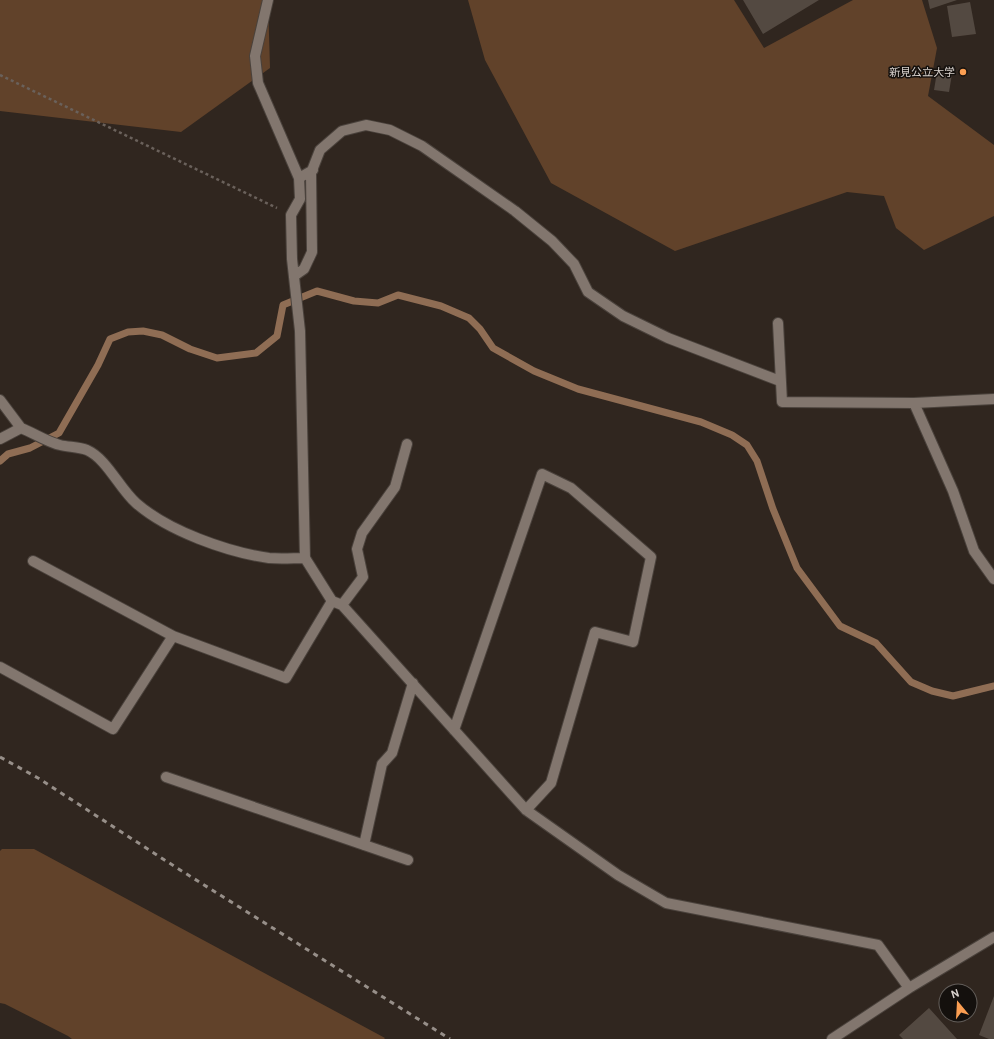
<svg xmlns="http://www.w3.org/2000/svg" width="994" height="1039" viewBox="0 0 994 1039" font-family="Overpass,'Noto Sans JP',sans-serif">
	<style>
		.green { fill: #61422a }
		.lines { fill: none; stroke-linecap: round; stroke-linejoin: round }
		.stream { stroke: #8f6d54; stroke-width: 7 }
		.building { fill: #534941 }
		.minor-casing { stroke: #4a423c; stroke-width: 12 }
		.path { stroke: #6a615b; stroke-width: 2.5; stroke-dasharray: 3 3; stroke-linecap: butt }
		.minor { stroke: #82766e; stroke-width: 10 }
		.rail { stroke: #978f89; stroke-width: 3; stroke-dasharray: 5 5; stroke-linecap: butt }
		.poi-dot { fill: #fb9e52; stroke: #14100d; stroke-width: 1.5 }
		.labels { text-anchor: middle; stroke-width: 3; stroke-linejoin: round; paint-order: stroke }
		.poi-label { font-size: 11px; fill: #d9d2ce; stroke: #14100d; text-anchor: end }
	</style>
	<rect width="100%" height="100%" fill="#30261f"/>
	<path class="green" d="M 0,0 L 268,0 L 270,68 L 181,132 L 0,111 Z
		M 468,0 L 734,0 L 764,48 L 853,0 L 922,0 L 937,48 L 928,96 L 994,145 L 994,216 L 924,250 L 896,228 L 884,196 L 847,192 L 675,251 L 551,183 L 485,60 Z
		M 2,849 L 34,849 L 385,1038 L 384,1039 L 72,1039 L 68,1036 L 5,1004 L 0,1003 L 0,851 Z"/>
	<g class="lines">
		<path class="stream" d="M 0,461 L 8,454 L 30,448 L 59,433 L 98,365 L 110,339 L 128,332 L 143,331 L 162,335 L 190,349 L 217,358 L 256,353 L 277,336 L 283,305 L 317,291 L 354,301 L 378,303 L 398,295 L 441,306 L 469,318 L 480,329 L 493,348 L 534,371 L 578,389 L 701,422 L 732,435 L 747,445 L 757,461 L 773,509 L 797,568 L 840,626 L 876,643 L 911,682 L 932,691 L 953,696 L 994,686"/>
	</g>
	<path class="building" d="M 743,0 L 819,0 L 763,34 Z
		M 928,0 L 957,0 L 930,9 Z
		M 970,2 L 976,34 L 952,37 L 947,6 Z
		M 937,72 L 952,74 L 949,92 L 934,90 Z
		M 994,996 L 994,1039 L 989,1039 L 979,1035 Z
		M 929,1008 L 957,1039 L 903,1039 L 899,1035 Z"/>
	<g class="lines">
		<defs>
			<path id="minor" d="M 268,0 L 255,56 L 258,83 L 299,178
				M 313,170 L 299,178 L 300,199 L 291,215 L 292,259 L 300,331 L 305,558 L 332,601 L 342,605 L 526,810 L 618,875 L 666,903 L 878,945 L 909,988
				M 294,276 L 304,269 L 312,252 L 311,173 L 320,150 L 342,131 L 366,125 L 390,130 L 422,146 L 515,211 L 552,241 L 574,264 L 588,292 L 623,316 L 668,338 L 780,381
				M 778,323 L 782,402 L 914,403 L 994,399
				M 0,400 L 21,428
				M 914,403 L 953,491 L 974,551 L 994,579
				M 0,439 L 21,428 C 34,433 47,442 60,445 C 68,447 79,447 87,450 C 107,459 119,488 136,503 C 168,531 227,552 269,558 C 281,559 294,558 305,558
				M 33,561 L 173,636 L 286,678 L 332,601
				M 342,605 L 363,577 L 357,549 L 362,533 L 395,487 L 407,444
				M 0,667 L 113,729 L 173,636
				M 454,730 L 542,474 L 571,488 L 651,557 L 633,642 L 595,632 L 551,783 L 526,810
				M 166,777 L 408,860
				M 364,845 L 382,764 L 392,753 L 413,683
				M 832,1039 L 909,988 L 994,937"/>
		</defs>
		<use href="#minor" class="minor-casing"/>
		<path class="path" d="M 0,75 L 277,208"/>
		<use href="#minor" class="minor"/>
		<path class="rail" d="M 0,757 L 38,778 L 177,868 L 450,1039"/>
	</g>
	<circle class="poi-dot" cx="963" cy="72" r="4"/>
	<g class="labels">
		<g class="poi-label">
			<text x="955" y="76">新見公立大学</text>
		</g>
	</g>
	<g transform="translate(958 1003) rotate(342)"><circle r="19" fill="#14100d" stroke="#635e5a"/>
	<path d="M0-3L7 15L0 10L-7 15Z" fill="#fb9e52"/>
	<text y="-6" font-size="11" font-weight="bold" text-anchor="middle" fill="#d9d2ce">N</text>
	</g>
</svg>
